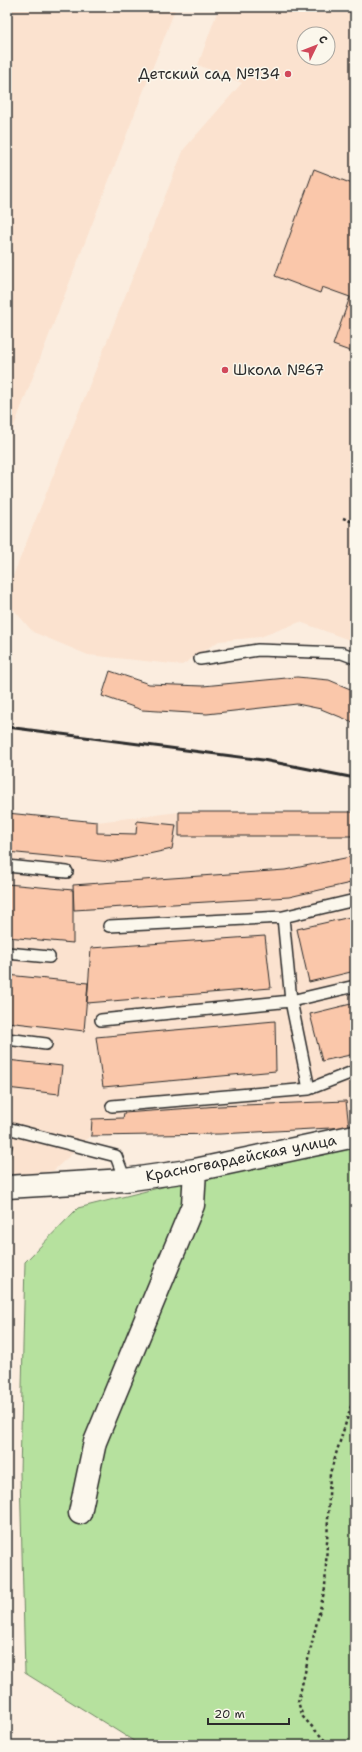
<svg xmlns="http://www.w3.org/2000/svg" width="362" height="1752" viewBox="0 0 362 1752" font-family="'Shantell Sans',sans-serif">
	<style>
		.built { fill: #fbe2cf; fill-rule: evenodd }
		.green { fill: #b6e19e; stroke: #708664 }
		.building { fill: #fac7aa; stroke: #2b2b2b }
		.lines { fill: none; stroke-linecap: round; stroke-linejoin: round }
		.lane-casing { stroke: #2b2b2b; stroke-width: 14 }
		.street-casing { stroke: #2b2b2b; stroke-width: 25 }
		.path { stroke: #2b2b2b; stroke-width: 2.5; stroke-dasharray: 3 3; stroke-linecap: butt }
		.lane { stroke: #fbf7ec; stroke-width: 11 }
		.street { stroke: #fbf7ec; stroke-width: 22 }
		.rail { stroke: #2b2b2b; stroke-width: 3 }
		.poi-dot { fill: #d1495b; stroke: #fbf7ec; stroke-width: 1.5 }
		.labels { text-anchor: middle; stroke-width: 3; stroke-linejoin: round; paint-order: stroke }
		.poi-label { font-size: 15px; fill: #2b2b2b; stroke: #fbf7ec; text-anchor: end }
		.street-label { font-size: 15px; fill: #2b2b2b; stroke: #fbf7ec }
	</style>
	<rect width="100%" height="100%" fill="#fbeddf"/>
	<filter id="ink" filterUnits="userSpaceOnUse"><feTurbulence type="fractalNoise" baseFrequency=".025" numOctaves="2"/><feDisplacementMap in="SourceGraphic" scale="8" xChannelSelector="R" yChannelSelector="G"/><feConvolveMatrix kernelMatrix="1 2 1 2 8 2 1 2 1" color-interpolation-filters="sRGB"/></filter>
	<g filter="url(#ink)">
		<path class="built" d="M 7,7 L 176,7 L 7,444 Z
			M 219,7 L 355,7 L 355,642 L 300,622 L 260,637 L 219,641 L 182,665 L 88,655 L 33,632 L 7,602 L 7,591 L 184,149 L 242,83 L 198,65 ZM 304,34 L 328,34 L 328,58 L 304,58 Z
			M 179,812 L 355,812 L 355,1125 L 349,1127 L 220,1134 L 91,1136 L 53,1171 L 7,1176 L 7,813 L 97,822 Z"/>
		<path class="green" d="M 355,1139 L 355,1745 L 140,1745 L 25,1673 L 20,1473 L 25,1262 L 78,1208 Z"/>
		<path class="building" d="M 314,169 L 355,185 L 355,353 L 333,345 L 350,297 L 322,287 L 320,293 L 275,276 Z
			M 110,671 L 149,684 L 203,686 L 297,677 L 329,680 L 355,691 L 355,723 L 321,709 L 297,704 L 207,714 L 142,710 L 102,696 Z
			M 179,812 L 355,812 L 355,836 L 179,836 Z
			M 7,813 L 97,822 L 97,833 L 136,834 L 137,821 L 176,825 L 172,849 L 111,862 L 7,852 Z
			M 355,856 L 355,882 L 289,897 L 74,910 L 73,885 L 285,870 Z
			M 7,884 L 73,890 L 73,943 L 7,937 Z
			M 355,916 L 355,971 L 309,982 L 297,929 Z
			M 265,936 L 271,988 L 87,1003 L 91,948 Z
			M 7,975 L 88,983 L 84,1031 L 7,1022 Z
			M 355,1003 L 355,1054 L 322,1061 L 310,1014 Z
			M 275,1021 L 276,1071 L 103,1087 L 96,1037 Z
			M 7,1060 L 62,1066 L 59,1094 L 7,1088 Z
			M 346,1101 L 349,1127 L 220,1134 L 91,1136 L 92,1119 L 123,1118 L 124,1113 L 219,1106 Z
			M 7,1143 L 13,1144 L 7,1169 Z"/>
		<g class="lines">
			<defs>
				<path id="lane" d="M 200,659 L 258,650 L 342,653 L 355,658
					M 7,866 L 67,872
					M 283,917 L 291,1001 L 309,1089
					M 109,926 L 283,917 L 355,900
					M 7,953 L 49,957
					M 101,1020 L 291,1001 L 355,986
					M 7,1039 L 46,1044
					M 112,1106 L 309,1089 L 355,1071
					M 7,1128 L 116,1156 L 125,1180"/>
				<path id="street" d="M 7,1187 L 125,1180 L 195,1170 L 355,1136
					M 80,1513 L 95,1442 L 193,1205 L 195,1170"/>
			</defs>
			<use href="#lane" class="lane-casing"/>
			<use href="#street" class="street-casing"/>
			<path class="path" d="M 343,518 L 355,523
				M 329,1745 L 303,1717 L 298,1702 L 325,1588 L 330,1473 L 355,1394"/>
			<use href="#lane" class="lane"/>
			<use href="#street" class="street"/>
			<path class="rail" d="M 7,727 L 263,760 L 355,778"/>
		</g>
	</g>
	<g class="poi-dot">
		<circle cx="288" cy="74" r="4"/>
		<circle cx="225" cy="370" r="4"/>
	</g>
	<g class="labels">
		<g class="poi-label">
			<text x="280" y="79">Детский сад №134</text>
			<text x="233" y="375" text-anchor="start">Школа №67</text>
		</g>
		<g class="street-label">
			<text transform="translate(241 1158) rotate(-11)" y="5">Красногвардейская улица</text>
		</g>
	</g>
	<rect width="362" height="1752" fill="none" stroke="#fbf7ec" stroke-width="24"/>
	<rect x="12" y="12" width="338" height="1728" fill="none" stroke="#2b2b2b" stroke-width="1.5" filter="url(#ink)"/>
	<g transform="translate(316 46) rotate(47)"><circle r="19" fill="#fbf7ec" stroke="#a8a59f"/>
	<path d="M0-3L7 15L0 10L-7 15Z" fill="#d1495b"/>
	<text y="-6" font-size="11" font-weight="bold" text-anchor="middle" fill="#2b2b2b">С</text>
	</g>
	<path d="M208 1718v6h81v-6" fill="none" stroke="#2b2b2b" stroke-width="2"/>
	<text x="214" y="1718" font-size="12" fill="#2b2b2b" stroke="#fbf7ec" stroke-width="3" paint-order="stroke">20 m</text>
</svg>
